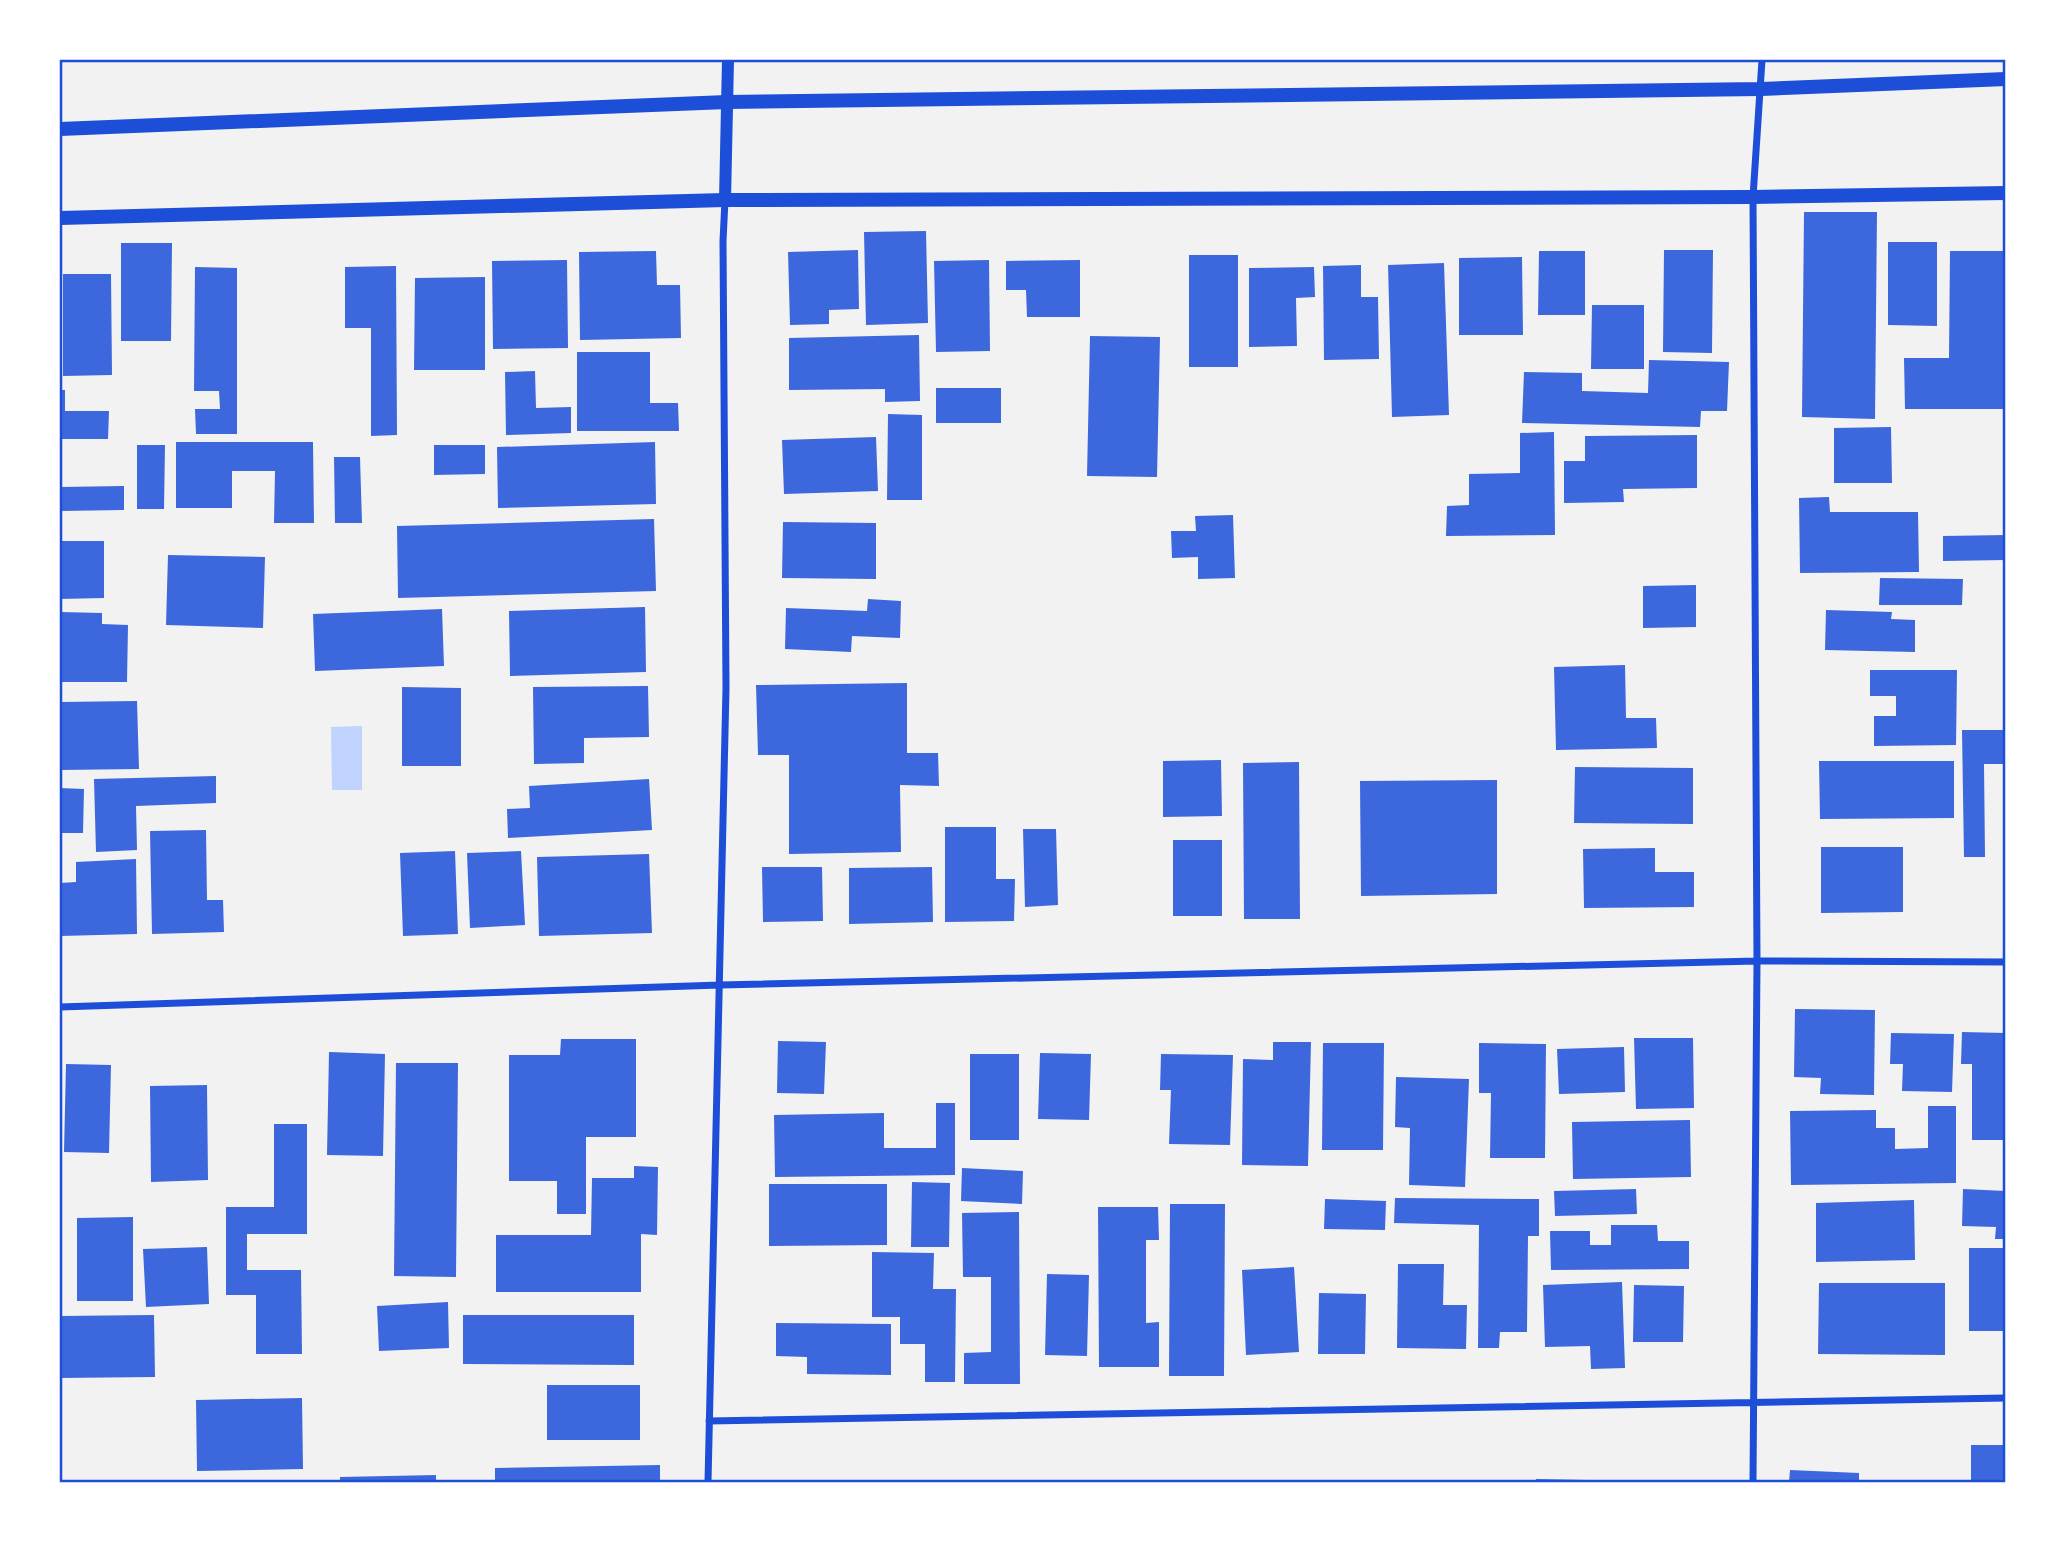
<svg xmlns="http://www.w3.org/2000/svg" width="2065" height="1542" viewBox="0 0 2065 1542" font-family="Karla,sans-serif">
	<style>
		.water { fill: #bfd3fe }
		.building { fill: #3d67dc }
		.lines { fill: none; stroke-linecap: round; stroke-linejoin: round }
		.minor { stroke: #1d4ed8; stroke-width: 7 }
		.tertiary { stroke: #1d4ed8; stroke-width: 12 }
		.secondary { stroke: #1d4ed8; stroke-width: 14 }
		.neatline { fill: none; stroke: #1d4ed8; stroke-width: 2.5 }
	</style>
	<rect width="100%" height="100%" fill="#f2f2f2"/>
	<path class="water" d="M 362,726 L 362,790 L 332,790 L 331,727 Z"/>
	<path class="building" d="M 1804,212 L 1877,212 L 1875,419 L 1802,417 Z
		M 926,231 L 928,323 L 866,325 L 864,232 Z
		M 1888,242 L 1937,242 L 1937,326 L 1888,325 Z
		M 121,243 L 172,243 L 171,341 L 121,341 Z
		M 858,250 L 859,309 L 829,310 L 829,324 L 790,325 L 788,252 Z
		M 1664,250 L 1713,250 L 1712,353 L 1663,352 Z
		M 656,251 L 657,285 L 680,285 L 681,338 L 580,340 L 579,252 Z
		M 1539,251 L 1585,251 L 1585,315 L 1538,315 Z
		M 1950,251 L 2006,251 L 2006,409 L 1905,409 L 1904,358 L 1949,358 Z
		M 1189,255 L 1238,255 L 1238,367 L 1189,367 Z
		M 1522,257 L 1523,335 L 1459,335 L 1459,258 Z
		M 567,260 L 568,348 L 493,349 L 492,261 Z
		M 989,260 L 990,351 L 936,352 L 934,261 Z
		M 1080,260 L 1080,317 L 1027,317 L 1026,290 L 1006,290 L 1006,261 Z
		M 1444,263 L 1449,415 L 1392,417 L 1388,265 Z
		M 1361,265 L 1361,297 L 1378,297 L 1379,359 L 1324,360 L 1323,266 Z
		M 396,266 L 397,435 L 371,436 L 371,328 L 345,328 L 345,267 Z
		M 195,267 L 237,268 L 237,434 L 196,434 L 195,409 L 220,409 L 219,391 L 194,391 Z
		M 1314,267 L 1315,297 L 1296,298 L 1297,346 L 1249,347 L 1249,268 Z
		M 63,274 L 111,274 L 112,375 L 63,376 Z
		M 485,277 L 485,370 L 414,370 L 415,278 Z
		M 1592,305 L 1644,305 L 1644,369 L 1591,369 Z
		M 919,335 L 920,401 L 885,402 L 885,389 L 789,390 L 789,338 Z
		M 1090,336 L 1160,337 L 1157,477 L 1087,476 Z
		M 577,352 L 650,352 L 650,403 L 678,403 L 679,431 L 577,431 Z
		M 1649,360 L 1729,362 L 1727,411 L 1701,411 L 1700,427 L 1522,423 L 1524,372 L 1582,373 L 1582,391 L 1648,393 Z
		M 535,371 L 536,408 L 571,407 L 571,433 L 506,435 L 505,372 Z
		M 936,388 L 1001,388 L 1001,423 L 936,423 Z
		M 60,390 L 65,390 L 65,411 L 109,411 L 108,439 L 60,439 Z
		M 888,414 L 922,415 L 922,500 L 887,500 Z
		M 1891,427 L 1892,483 L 1834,483 L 1834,428 Z
		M 1554,432 L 1555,535 L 1446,536 L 1447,506 L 1469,505 L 1469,474 L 1520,473 L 1520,433 Z
		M 1697,435 L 1697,488 L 1623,489 L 1624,502 L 1564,503 L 1564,461 L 1585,461 L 1585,436 Z
		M 876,437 L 878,491 L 784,494 L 782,440 Z
		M 176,442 L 313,442 L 314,523 L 274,523 L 275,471 L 232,471 L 232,508 L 176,508 Z
		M 655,442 L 656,504 L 498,508 L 497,447 Z
		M 137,445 L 165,445 L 164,509 L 137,509 Z
		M 434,445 L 485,445 L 485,474 L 434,475 Z
		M 334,457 L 360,457 L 362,523 L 335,523 Z
		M 124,486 L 124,510 L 60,511 L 60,487 Z
		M 1829,497 L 1830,512 L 1918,512 L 1919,572 L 1800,573 L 1799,498 Z
		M 1233,515 L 1235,578 L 1198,579 L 1198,557 L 1172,558 L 1171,531 L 1196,531 L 1195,516 Z
		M 654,519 L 656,591 L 398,598 L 397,526 Z
		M 783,522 L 876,523 L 876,579 L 782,578 Z
		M 2006,535 L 2006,560 L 1943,561 L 1943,536 Z
		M 60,541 L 104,541 L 104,598 L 60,599 Z
		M 168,555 L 265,557 L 263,628 L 166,625 Z
		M 1880,578 L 1963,579 L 1962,605 L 1879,605 Z
		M 1696,585 L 1696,627 L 1643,628 L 1643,586 Z
		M 868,599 L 901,601 L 900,638 L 852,636 L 851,652 L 785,649 L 786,608 L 867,611 Z
		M 645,607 L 646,672 L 510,676 L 509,611 Z
		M 442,609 L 444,666 L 315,671 L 313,614 Z
		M 1826,610 L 1892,612 L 1891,619 L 1915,620 L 1915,652 L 1825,650 Z
		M 60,612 L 102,613 L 102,624 L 128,625 L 127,682 L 60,682 Z
		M 1625,665 L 1626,718 L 1656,718 L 1657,748 L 1556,750 L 1554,667 Z
		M 1870,670 L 1957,670 L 1956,745 L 1874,746 L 1874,716 L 1896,716 L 1896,696 L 1870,696 Z
		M 907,683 L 907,753 L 938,753 L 939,786 L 900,785 L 901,852 L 789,854 L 789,755 L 758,755 L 756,685 Z
		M 648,686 L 649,737 L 584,738 L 584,763 L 534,764 L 533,687 Z
		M 402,687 L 461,688 L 461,766 L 402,766 Z
		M 137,701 L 139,769 L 60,770 L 60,702 Z
		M 1962,730 L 2006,730 L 2006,764 L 1984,764 L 1985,857 L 1964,857 Z
		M 1221,760 L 1222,816 L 1163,817 L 1163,761 Z
		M 1819,761 L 1954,761 L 1954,818 L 1820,819 Z
		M 1299,762 L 1300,919 L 1244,919 L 1243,763 Z
		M 1575,767 L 1693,768 L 1693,824 L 1574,823 Z
		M 216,776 L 216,803 L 136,806 L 137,850 L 96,852 L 94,779 Z
		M 649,779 L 652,830 L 508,838 L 507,809 L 530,808 L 529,786 Z
		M 1497,780 L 1497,894 L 1361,896 L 1360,781 Z
		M 60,788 L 84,789 L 83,833 L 60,833 Z
		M 945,827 L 996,827 L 996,879 L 1015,879 L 1014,921 L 945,922 Z
		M 1023,829 L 1056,829 L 1058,905 L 1025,907 Z
		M 206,830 L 207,900 L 223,900 L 224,932 L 152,934 L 150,831 Z
		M 1173,840 L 1222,840 L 1222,916 L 1173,916 Z
		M 1821,847 L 1903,847 L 1903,912 L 1821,913 Z
		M 1655,848 L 1655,872 L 1694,872 L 1694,907 L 1584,908 L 1583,849 Z
		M 455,851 L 458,934 L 403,936 L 400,853 Z
		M 521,851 L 525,925 L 470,928 L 467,853 Z
		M 649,854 L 652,933 L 539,936 L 537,857 Z
		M 136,859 L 137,934 L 60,936 L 60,883 L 76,882 L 76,862 Z
		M 762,867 L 822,867 L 823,921 L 763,922 Z
		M 932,867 L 933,922 L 849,924 L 849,868 Z
		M 1795,1009 L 1875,1010 L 1874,1095 L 1820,1094 L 1821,1078 L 1794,1077 Z
		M 1962,1032 L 2006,1033 L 2006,1140 L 1972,1140 L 1972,1064 L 1961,1064 Z
		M 1891,1033 L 1954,1034 L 1952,1092 L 1902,1091 L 1903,1064 L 1890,1064 Z
		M 1634,1038 L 1693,1038 L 1694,1108 L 1636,1109 Z
		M 561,1039 L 636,1039 L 636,1137 L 586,1137 L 586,1214 L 557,1214 L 557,1181 L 509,1181 L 509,1055 L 560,1055 Z
		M 778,1041 L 826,1042 L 824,1094 L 777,1093 Z
		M 1273,1042 L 1311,1042 L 1308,1166 L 1242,1165 L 1243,1059 L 1273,1060 Z
		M 1323,1043 L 1384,1043 L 1383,1150 L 1322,1150 Z
		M 1479,1043 L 1546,1044 L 1545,1158 L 1490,1158 L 1491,1093 L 1479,1093 Z
		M 1624,1047 L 1625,1092 L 1559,1094 L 1557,1049 Z
		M 329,1052 L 385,1054 L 383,1156 L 327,1155 Z
		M 1040,1053 L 1091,1054 L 1089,1120 L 1038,1119 Z
		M 970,1054 L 1019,1054 L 1019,1140 L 970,1140 Z
		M 1161,1054 L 1233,1055 L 1230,1145 L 1169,1144 L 1171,1090 L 1160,1090 Z
		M 396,1063 L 458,1063 L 456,1277 L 394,1276 Z
		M 66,1064 L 111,1065 L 109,1153 L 64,1152 Z
		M 1396,1077 L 1469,1079 L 1465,1187 L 1409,1185 L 1410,1128 L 1395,1127 Z
		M 207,1085 L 208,1180 L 151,1182 L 150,1086 Z
		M 936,1103 L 955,1103 L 955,1175 L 775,1177 L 774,1115 L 884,1113 L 884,1148 L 936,1148 Z
		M 1928,1106 L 1956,1106 L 1956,1183 L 1791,1185 L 1790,1111 L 1876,1110 L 1876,1128 L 1895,1128 L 1895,1149 L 1928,1148 Z
		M 1690,1120 L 1691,1177 L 1573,1179 L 1572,1122 Z
		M 274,1124 L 307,1124 L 307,1234 L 247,1234 L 247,1270 L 301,1270 L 302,1354 L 256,1354 L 256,1295 L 226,1295 L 226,1207 L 274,1207 Z
		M 634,1166 L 658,1167 L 657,1235 L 641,1234 L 641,1292 L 496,1292 L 496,1235 L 591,1235 L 592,1178 L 634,1178 Z
		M 962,1168 L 1023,1171 L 1022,1204 L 961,1201 Z
		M 912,1182 L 950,1183 L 949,1247 L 911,1247 Z
		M 769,1184 L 887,1184 L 887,1245 L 769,1246 Z
		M 1636,1189 L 1637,1214 L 1555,1216 L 1554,1191 Z
		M 1963,1189 L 2006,1191 L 2006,1239 L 1995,1239 L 1996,1227 L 1962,1226 Z
		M 1395,1198 L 1539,1199 L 1539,1236 L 1528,1236 L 1527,1332 L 1500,1332 L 1499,1348 L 1478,1348 L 1479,1225 L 1394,1223 Z
		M 1325,1199 L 1386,1201 L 1385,1230 L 1324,1229 Z
		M 1914,1200 L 1915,1260 L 1816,1262 L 1816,1203 Z
		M 1170,1204 L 1225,1204 L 1224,1376 L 1169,1376 Z
		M 1098,1207 L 1158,1207 L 1159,1240 L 1146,1240 L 1146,1323 L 1159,1322 L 1159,1367 L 1099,1367 Z
		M 1019,1212 L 1020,1384 L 964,1384 L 964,1353 L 991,1352 L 991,1277 L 963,1277 L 962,1213 Z
		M 133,1217 L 133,1301 L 77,1301 L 77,1218 Z
		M 1611,1225 L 1657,1225 L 1658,1241 L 1689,1241 L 1689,1269 L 1551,1270 L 1550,1231 L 1590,1231 L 1590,1245 L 1611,1245 Z
		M 207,1247 L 209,1304 L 146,1307 L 143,1249 Z
		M 1969,1248 L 2006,1248 L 2006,1331 L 1969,1331 Z
		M 872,1252 L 934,1253 L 933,1289 L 956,1289 L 955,1382 L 925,1382 L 925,1344 L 900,1344 L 900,1317 L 872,1317 Z
		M 1398,1264 L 1444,1264 L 1443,1305 L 1467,1305 L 1466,1349 L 1397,1348 Z
		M 1294,1267 L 1299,1352 L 1246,1355 L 1242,1270 Z
		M 1047,1274 L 1089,1275 L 1087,1356 L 1045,1355 Z
		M 1622,1282 L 1625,1368 L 1591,1369 L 1590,1346 L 1545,1347 L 1543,1285 Z
		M 1819,1283 L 1945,1283 L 1945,1355 L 1818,1354 Z
		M 1634,1285 L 1684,1286 L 1683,1342 L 1633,1342 Z
		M 1319,1293 L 1366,1294 L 1365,1354 L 1318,1354 Z
		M 448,1302 L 449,1348 L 379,1351 L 377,1306 Z
		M 154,1315 L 155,1377 L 60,1378 L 60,1316 Z
		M 463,1315 L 634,1315 L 634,1365 L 463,1364 Z
		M 776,1323 L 891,1324 L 891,1375 L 807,1374 L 807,1357 L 776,1356 Z
		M 547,1385 L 640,1385 L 640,1440 L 547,1440 Z
		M 302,1398 L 303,1469 L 197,1471 L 196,1400 Z
		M 1971,1445 L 2006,1445 L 2006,1482 L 1971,1482 Z
		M 660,1465 L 660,1482 L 495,1482 L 495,1468 Z
		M 1790,1470 L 1859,1473 L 1859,1482 L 1789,1482 Z
		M 436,1475 L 436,1482 L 340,1482 L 340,1477 Z
		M 1536,1479 L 1588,1480 L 1588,1482 L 1536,1482 Z"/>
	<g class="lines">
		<path class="minor" d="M 60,1007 L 720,985 L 1757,961 L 2006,962
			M 709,1421 L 2006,1398
			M 708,1482 L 726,688 L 723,241 L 725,200
			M 1753,1482 L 1757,961 L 1753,197 L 1762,60"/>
		<path class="tertiary" d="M 725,200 L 728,60"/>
		<path class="secondary" d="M 60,129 L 727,102 L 1761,89 L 2006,79
			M 60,218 L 725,200 L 1753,197 L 2006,193"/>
	</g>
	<rect width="2065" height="1542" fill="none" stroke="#ffffff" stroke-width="122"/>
	<rect x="61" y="61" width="1943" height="1420" class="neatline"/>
</svg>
